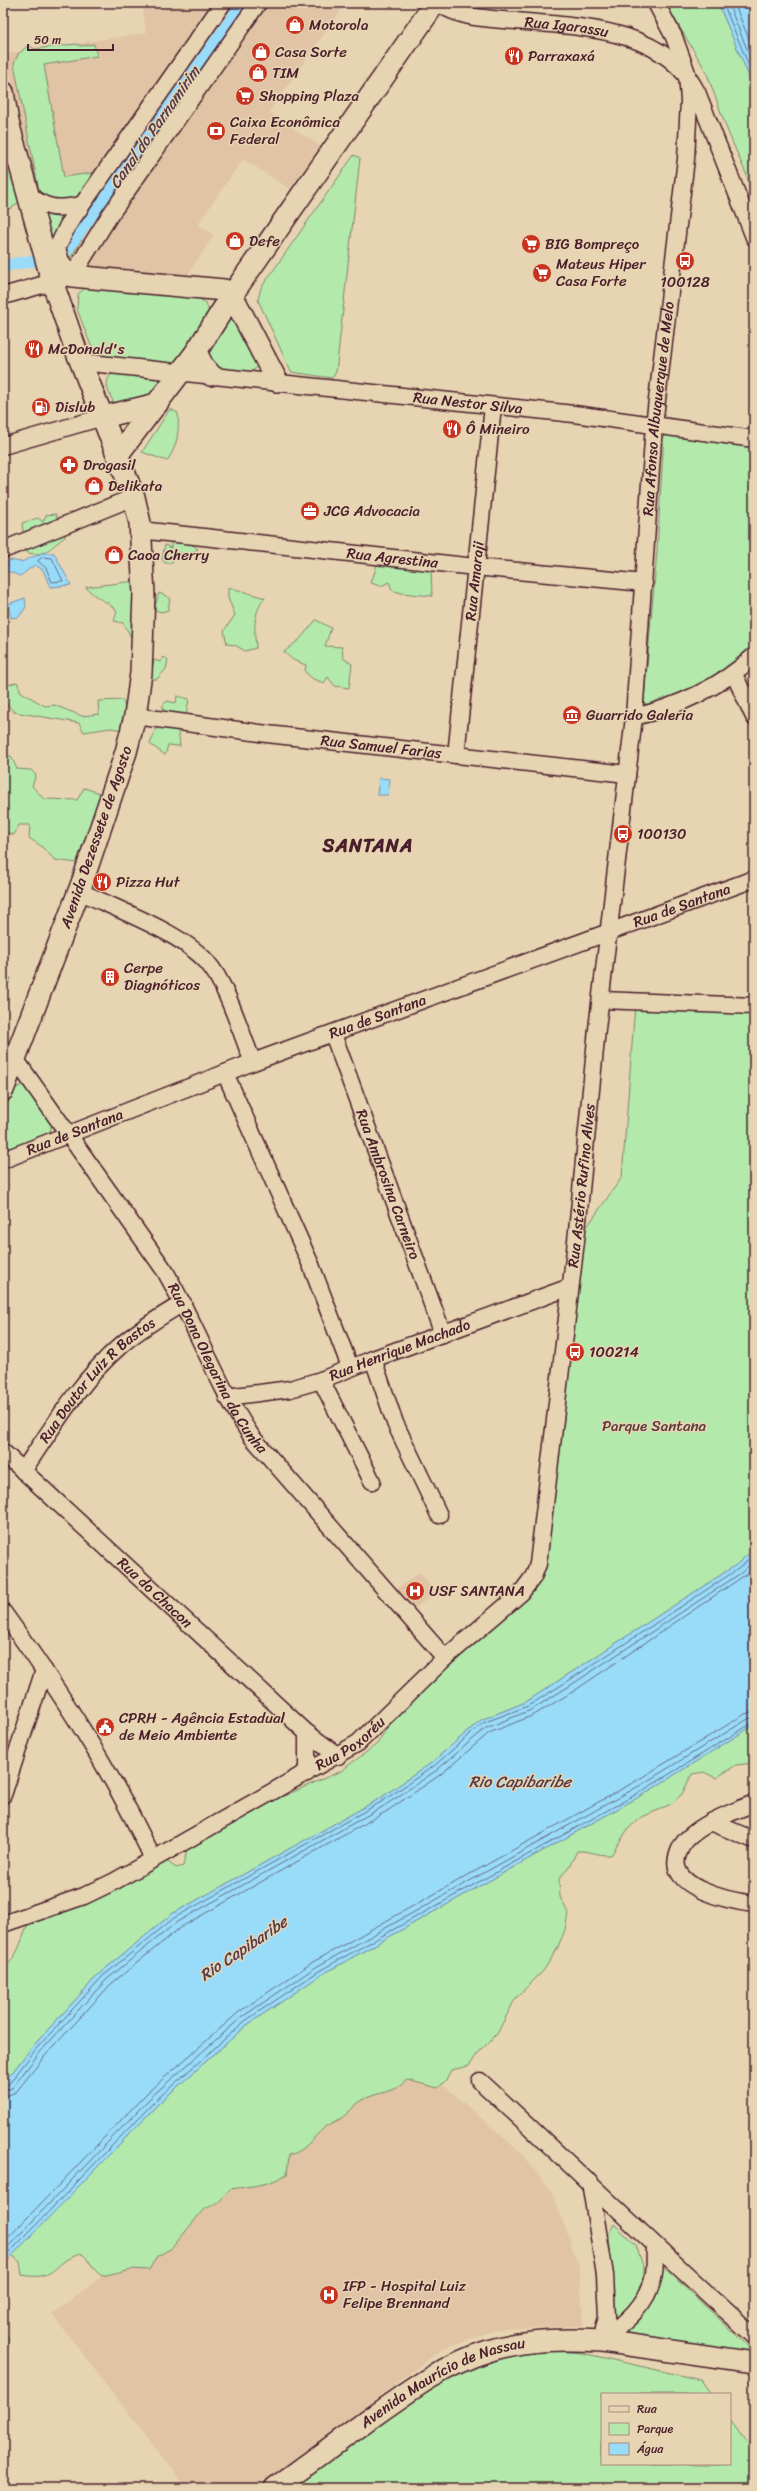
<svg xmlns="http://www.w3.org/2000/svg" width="757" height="2491" viewBox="0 0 757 2491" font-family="Sriracha,sans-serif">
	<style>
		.built { fill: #e0c4a5 }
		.green { fill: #b3eaac; stroke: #7e846c }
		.water { fill: #98dcfa; stroke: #7990a7 }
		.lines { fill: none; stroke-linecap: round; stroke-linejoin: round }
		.shore { stroke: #696b7e; stroke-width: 1 }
		.canal { stroke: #98dcfa; stroke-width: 12 }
		.minor-casing { stroke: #4a1f2b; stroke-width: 19 }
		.major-casing { stroke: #4a1f2b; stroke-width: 24 }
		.minor { stroke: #e7d4b2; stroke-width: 16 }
		.major { stroke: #e7d4b2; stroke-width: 21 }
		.labels { text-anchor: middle; stroke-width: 3; stroke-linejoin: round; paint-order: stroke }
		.poi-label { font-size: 15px; fill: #4a1f2b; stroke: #e7d4b2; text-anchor: start }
		.street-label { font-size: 15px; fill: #4a1f2b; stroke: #e7d4b2 }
		.park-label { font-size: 15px; fill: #5a3d3e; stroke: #e7d4b2 }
		.water-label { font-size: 16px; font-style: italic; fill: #563b4a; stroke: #e7d4b2 }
		.district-label { font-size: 19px; font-weight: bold; letter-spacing: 1px; fill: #4a1f2b; stroke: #e7d4b2 }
	</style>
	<rect width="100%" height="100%" fill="#e7d4b2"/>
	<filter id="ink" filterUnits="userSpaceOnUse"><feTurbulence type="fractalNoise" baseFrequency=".025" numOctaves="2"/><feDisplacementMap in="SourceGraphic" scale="8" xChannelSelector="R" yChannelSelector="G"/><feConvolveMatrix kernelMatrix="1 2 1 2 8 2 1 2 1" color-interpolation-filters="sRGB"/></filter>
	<g filter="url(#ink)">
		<path class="built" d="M 142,3 L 346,3 L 269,112 L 320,146 L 290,189 L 243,159 L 198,224 L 214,235 L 184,280 L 61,265 L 35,193 L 6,54 L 146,33 Z
			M 420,1572 L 435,1593 L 411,1611 L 395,1590 Z
			M 403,2066 L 440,2082 L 522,2154 L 553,2194 L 579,2267 L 584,2326 L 499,2329 L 442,2349 L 257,2488 L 186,2488 L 52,2314 L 126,2258 Z"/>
		<path class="green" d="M 665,3 L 718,3 L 754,88 L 754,207 L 747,176 L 728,132 L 706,71 Z
			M 76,44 L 81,46 L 94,44 L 97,56 L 44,65 L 64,177 L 98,172 L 76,199 L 58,204 L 43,195 L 39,191 L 14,64 L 18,54 L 29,45 L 34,49 Z
			M 3,139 L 21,195 L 18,203 L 10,209 L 3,207 Z
			M 354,155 L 360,158 L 336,372 L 332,378 L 291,372 L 258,300 L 261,288 Z
			M 40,212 L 63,219 L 64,222 L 48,247 Z
			M 71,232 L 82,239 L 71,257 L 66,257 L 63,245 Z
			M 86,287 L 198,298 L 206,303 L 209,312 L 180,359 L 169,365 L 109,358 L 97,352 L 90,343 L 77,309 L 78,294 Z
			M 234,318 L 258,366 L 251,372 L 214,369 L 205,351 L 226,321 Z
			M 113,373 L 160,378 L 155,401 L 117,409 C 112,398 100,382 113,373 Z
			M 170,409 L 178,413 C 179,432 178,445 167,461 L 142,452 Z
			M 664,434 L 754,441 L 754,651 L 727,676 L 659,707 L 646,706 L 644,700 L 657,551 Z
			M 56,514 L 57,521 L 63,522 L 65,537 C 51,546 45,559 26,552 L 22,523 L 38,518 L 43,522 L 46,515 Z
			M 171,539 L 190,543 L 198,549 L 187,556 L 178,552 L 171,563 L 165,563 L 162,559 L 165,545 L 171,548 Z
			M 378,562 L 431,567 L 432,596 L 401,593 L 392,590 L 389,582 L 381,586 L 371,583 Z
			M 136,581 L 131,624 L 133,640 L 123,623 L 114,621 L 117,611 C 108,601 94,598 86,587 Z
			M 228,587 L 265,598 C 253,612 254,629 256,648 L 245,651 L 235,645 L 227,644 L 224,631 L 235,615 L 228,598 Z
			M 159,593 L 170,598 L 168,610 L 162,612 L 154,610 Z
			M 316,620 L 331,628 L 325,646 L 342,647 L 343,658 L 352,664 L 349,688 L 335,686 L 328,677 L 324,683 L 313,679 L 305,672 L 306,665 L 293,660 L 284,652 L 300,639 Z
			M 164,657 L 168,660 L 166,669 L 157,679 L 150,679 L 154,660 L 160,662 Z
			M 17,682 L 21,692 L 45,706 L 54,705 L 82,716 L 99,714 L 98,701 L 123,700 L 127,718 L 122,730 L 111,728 L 84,732 L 79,723 L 14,712 L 3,700 L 3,690 L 8,685 Z
			M 177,696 L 189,699 L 186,715 L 163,712 L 163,705 L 167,701 L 176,703 Z
			M 158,725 L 178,728 L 180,746 L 168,745 L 165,755 L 150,744 Z
			M 11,756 L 17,769 L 31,770 L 36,775 L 32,786 L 44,799 L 77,800 L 84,788 L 103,794 L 77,863 L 55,860 L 41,846 L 29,838 L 30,825 L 19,825 L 14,835 L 3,832 L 3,757 Z
			M 3,974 L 11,978 L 3,996 Z
			M 635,1005 L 754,1010 L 754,1549 L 736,1565 L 526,1702 L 481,1720 L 431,1763 L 379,1799 L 172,1914 L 100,1973 L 33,2046 L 3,2084 L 3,1968 C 16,1961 22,1939 27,1926 L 165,1860 L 176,1868 L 183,1866 L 187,1850 L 201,1838 L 217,1833 L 252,1810 L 341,1771 L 377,1744 L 393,1718 L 532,1572 L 577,1241 L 622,1177 Z
			M 22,1085 L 26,1087 L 52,1124 L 49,1134 L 3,1151 L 3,1116 L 13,1090 Z
			M 754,1725 L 754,1763 L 736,1765 L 716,1778 L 704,1772 L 692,1774 L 682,1794 L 671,1804 L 640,1818 L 628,1829 L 611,1855 C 598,1856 590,1850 577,1851 L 570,1865 L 559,1879 L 560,1897 L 568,1913 L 565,1930 L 557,1949 L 544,1970 L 515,1999 L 497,2034 L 478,2053 L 469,2066 L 451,2070 L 447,2079 L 438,2088 L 407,2080 C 394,2094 377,2091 361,2101 C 353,2106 348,2114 340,2119 C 335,2122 329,2124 324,2128 C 311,2139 306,2151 289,2155 L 287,2174 C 269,2186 250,2186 230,2189 L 219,2202 L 203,2210 L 172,2248 L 156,2257 L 149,2270 L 132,2269 L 102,2276 C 91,2269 92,2261 82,2254 C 51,2260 60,2282 22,2275 L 20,2262 L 12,2255 L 159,2103 L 247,2025 L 321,1975 L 644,1794 Z
			M 614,2224 L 636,2245 L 644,2269 L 643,2283 L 635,2302 L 615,2320 L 609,2234 Z
			M 661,2265 L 749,2347 L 752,2353 L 618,2335 C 649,2315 652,2299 661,2265 Z
			M 3,2329 L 9,2339 L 7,2348 L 3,2351 Z
			M 554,2351 L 582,2353 L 701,2380 L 711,2394 L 602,2394 L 602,2464 L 730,2464 L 730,2420 L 754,2453 L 754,2488 L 293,2488 L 389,2415 L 459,2370 L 512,2355 Z"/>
		<path class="water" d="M 718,3 L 754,3 L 754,88 Z
			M 42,553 L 54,553 L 71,585 L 50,587 L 43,570 L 35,565 L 20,576 L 5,570 L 9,560 L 21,562 Z
			M 25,598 L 26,607 L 19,617 L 11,618 L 8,604 Z
			M 379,778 L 390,779 L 388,795 L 377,795 Z
			M 754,1549 L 754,1725 L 644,1794 L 321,1975 L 247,2025 L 159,2103 L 3,2265 L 3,2084 L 33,2046 L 100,1973 L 172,1914 L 379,1799 L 431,1763 L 481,1720 L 526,1702 L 736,1565 Z"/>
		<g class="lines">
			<path class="shore" d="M 723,3 L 754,78
				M 728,3 L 754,66
				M 734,3 L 754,51
				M 43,557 L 52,558 L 63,581 L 52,582 L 46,568 L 38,561 Z
				M 3,2086 L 8,2085 L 36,2049 L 103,1976 L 174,1918 L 381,1802 L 434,1766 L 483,1723 L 528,1706 L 568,1681 L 738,1569 L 754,1554
				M 3,2091 L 12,2088 L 40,2052 L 106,1980 L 177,1922 L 384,1806 L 437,1770 L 486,1728 L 531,1710 L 571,1685 L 741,1573 L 754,1561
				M 3,2097 L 16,2092 L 45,2056 L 111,1984 L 181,1927 L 387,1811 L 440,1775 L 489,1733 L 534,1715 L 574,1691 L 754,1569
				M 3,2243 L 148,2092 L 239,2012 L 313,1962 L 636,1781 L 745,1714 L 754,1711
				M 3,2252 L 152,2096 L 242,2017 L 316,1967 L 639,1786 L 748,1719 L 754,1717
				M 3,2259 L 156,2100 L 245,2021 L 319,1971 L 642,1791 L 754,1722"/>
			<path class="canal" d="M 66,251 L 243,3
				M 3,266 L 32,261"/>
			<defs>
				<g id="minor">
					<path id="s1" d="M 438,3 C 459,17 480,18 504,20 C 571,27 662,24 697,92 L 754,237"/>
					<path d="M 26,193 C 47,209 55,210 81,205"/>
					<path d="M 72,276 L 110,215 L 258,3"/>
					<path d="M 72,276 L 61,261 L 57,248 L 68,225 L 223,3"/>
					<path d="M 3,296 L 63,279"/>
					<path id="s2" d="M 81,362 L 574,414 L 754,439"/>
					<path d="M 3,446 L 103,417"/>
					<path id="s3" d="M 140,530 L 475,567 L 644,583"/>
					<path d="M 3,550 L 134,497"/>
					<path d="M 734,674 L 754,717"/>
					<path id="s4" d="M 135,716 L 267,734 L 627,774"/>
					<path d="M 634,717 C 677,707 721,687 754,656"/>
					<path id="s5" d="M 456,755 L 493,406"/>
					<path d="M 79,891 C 116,909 180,932 207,962 C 227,984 241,1034 253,1062"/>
					<path d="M 601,1000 L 754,1006"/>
					<path id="s6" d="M 333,1034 L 443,1334"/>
					<path id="s7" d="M 16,1060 L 165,1271 C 196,1325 217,1385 252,1437 L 445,1658"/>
					<path d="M 225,1073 L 311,1265 L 350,1367"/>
					<path id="s8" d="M 3,1160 L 253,1062 L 754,879"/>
					<path d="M 373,1359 L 395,1423 L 439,1515"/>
					<path d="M 321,1380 L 372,1481"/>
					<path id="s9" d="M 227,1397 L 290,1389 L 321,1380 L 373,1359 L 570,1287"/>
					<path id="s10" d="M 3,1452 L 307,1733 L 338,1756"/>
					<path id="s11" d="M 23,1471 C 52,1428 81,1380 120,1346 C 139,1329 162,1316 183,1303"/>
					<path d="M 3,1612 C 60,1691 112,1771 153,1859"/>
					<path d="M 307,1733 L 307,1773"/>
					<path d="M 3,1795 L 44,1670"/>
					<path d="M 754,1803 C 731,1813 706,1821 687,1839 C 683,1843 680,1848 678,1854 C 665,1888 731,1901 754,1904"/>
					<path d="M 711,1822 L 754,1840"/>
					<path id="s12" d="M 3,1924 L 84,1896 L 115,1881 L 358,1743 L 445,1658 L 521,1593 L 533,1577 L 538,1564 L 576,1241 L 597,1029 L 634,717 L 654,425 L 686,159 L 689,101 L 687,73 L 674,37 L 656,3"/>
					<path d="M 480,2081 C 572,2165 661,2253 754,2336"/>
					<path d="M 590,2182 L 605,2275 L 607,2317 L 601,2341"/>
					<path d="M 602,2341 C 623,2324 647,2306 653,2278 C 656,2268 654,2256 655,2247"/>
				</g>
				<g id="major">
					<path d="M 3,92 L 8,122 L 52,281 L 76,350 L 134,497 L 140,523 L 144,594 L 141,673 L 135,716 L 126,752 L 82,883 L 3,1090"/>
					<path d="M 72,276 L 224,290 L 232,295 L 277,381"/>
					<path d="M 196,352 L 203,366 L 211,375"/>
					<path d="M 103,417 L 157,404"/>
					<path d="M 119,453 L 196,352 L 232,295 L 435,3"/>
					<path id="s13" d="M 275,2488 C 306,2465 337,2443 368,2420 C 406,2393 443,2365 488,2351 C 525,2339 565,2339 602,2341 L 754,2363"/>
				</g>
			</defs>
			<use href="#minor" class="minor-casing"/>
			<use href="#major" class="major-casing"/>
			<use href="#minor" class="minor"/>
			<use href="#major" class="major"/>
		</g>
	</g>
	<defs>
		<symbol id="shop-disc" viewBox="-11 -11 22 22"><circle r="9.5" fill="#c8321e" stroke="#e7d4b2"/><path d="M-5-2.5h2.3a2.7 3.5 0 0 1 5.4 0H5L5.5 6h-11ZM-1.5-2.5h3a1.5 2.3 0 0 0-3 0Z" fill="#fff"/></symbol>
		<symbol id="restaurant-disc" viewBox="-11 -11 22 22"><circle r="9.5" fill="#c8321e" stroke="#e7d4b2"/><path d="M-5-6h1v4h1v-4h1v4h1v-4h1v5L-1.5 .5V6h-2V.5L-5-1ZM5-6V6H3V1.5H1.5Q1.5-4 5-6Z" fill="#fff"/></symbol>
		<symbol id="supermarket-disc" viewBox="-11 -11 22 22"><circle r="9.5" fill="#c8321e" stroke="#e7d4b2"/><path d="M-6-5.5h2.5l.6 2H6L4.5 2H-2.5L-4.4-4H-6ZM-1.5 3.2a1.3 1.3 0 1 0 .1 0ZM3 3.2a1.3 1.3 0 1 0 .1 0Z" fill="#fff"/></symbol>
		<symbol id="bank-disc" viewBox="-11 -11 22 22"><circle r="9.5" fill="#c8321e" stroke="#e7d4b2"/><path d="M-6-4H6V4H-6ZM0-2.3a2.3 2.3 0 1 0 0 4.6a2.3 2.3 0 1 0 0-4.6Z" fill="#fff"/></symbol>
		<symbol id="bus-disc" viewBox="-11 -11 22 22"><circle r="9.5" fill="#c8321e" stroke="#e7d4b2"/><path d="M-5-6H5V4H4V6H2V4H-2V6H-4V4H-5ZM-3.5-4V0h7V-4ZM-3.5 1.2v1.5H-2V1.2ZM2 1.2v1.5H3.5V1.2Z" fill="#fff"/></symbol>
		<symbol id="fuel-disc" viewBox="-11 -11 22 22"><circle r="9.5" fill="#c8321e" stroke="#e7d4b2"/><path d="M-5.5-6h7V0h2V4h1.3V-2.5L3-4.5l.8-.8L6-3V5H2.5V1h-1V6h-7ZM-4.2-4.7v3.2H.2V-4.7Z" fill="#fff"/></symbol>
		<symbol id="pharmacy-disc" viewBox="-11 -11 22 22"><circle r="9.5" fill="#c8321e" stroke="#e7d4b2"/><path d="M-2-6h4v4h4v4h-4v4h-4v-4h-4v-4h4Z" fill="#fff"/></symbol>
		<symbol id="office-disc" viewBox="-11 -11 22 22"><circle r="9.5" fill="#c8321e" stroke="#e7d4b2"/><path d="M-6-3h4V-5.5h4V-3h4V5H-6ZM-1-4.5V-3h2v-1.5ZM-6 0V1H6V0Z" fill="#fff"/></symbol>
		<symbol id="museum-disc" viewBox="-11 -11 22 22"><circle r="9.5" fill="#c8321e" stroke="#e7d4b2"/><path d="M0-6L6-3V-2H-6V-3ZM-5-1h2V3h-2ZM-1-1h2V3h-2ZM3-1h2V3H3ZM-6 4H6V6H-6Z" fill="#fff"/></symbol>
		<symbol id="building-disc" viewBox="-11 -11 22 22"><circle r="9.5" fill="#c8321e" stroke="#e7d4b2"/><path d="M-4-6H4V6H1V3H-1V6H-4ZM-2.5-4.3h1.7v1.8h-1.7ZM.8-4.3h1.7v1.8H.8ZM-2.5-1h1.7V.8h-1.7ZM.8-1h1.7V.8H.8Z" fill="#fff"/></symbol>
		<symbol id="hospital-disc" viewBox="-11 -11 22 22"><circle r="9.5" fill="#c8321e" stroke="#e7d4b2"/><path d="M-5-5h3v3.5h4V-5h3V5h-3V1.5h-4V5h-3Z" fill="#fff"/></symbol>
		<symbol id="civic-disc" viewBox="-11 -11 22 22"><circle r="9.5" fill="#c8321e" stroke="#e7d4b2"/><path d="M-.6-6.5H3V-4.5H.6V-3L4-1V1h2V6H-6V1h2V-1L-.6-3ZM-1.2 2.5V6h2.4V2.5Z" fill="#fff"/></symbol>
	</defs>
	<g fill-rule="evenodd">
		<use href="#shop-disc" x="284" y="14" width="22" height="22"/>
		<use href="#shop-disc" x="250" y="41" width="22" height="22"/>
		<use href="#restaurant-disc" x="503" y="45" width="22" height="22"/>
		<use href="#shop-disc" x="247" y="62" width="22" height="22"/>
		<use href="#supermarket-disc" x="234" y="85" width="22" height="22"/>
		<use href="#bank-disc" x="205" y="120" width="22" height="22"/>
		<use href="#shop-disc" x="224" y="230" width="22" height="22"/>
		<use href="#supermarket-disc" x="520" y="233" width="22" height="22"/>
		<use href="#bus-disc" x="674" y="250" width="22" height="22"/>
		<use href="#supermarket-disc" x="531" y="262" width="22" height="22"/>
		<use href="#restaurant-disc" x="23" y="338" width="22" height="22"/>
		<use href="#fuel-disc" x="30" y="396" width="22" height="22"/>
		<use href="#restaurant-disc" x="441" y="418" width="22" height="22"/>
		<use href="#pharmacy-disc" x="58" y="454" width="22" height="22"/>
		<use href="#shop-disc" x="83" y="475" width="22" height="22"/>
		<use href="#office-disc" x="299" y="500" width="22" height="22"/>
		<use href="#shop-disc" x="103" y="544" width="22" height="22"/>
		<use href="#museum-disc" x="561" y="704" width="22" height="22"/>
		<use href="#bus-disc" x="612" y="823" width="22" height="22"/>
		<use href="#restaurant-disc" x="91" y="871" width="22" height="22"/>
		<use href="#building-disc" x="99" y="966" width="22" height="22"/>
		<use href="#bus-disc" x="564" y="1341" width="22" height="22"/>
		<use href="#hospital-disc" x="404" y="1580" width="22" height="22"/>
		<use href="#civic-disc" x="94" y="1716" width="22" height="22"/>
		<use href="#hospital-disc" x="318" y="2284" width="22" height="22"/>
	</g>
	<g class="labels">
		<g class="poi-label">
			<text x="309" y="30">Motorola</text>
			<text x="275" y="57">Casa Sorte</text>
			<text x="528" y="61">Parraxaxá</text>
			<text x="272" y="78">TIM</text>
			<text x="259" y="101">Shopping Plaza</text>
			<text x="230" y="127">Caixa Econômica<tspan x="230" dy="17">Federal</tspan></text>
			<text x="249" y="246">Defe</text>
			<text x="545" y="249">BIG Bompreço</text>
			<text x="556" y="269">Mateus Hiper<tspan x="556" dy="17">Casa Forte</tspan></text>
			<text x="685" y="287" text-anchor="middle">100128</text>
			<text x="48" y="354">McDonald's</text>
			<text x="55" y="412">Dislub</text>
			<text x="466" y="434">Ô Mineiro</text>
			<text x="83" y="470">Drogasil</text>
			<text x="108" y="491">Delikata</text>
			<text x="324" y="516">JCG Advocacia</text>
			<text x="128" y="560">Caoa Cherry</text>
			<text x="586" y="720">Guarrido Galeria</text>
			<text x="637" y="839">100130</text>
			<text x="116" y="887">Pizza Hut</text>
			<text x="124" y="973">Cerpe<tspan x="124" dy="17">Diagnóticos</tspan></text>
			<text x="589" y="1357">100214</text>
			<text x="429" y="1596">USF SANTANA</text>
			<text x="119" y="1723">CPRH - Agência Estadual<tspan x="119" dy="17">de Meio Ambiente</tspan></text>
			<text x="343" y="2291">IFP - Hospital Luiz<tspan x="343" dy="17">Felipe Brennand</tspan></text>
		</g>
		<g class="street-label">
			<text dy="5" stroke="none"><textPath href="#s1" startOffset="132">Rua Igarassu</textPath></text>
			<text dy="5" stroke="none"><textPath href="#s2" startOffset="389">Rua Nestor Silva</textPath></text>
			<text dy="5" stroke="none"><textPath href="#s12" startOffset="1817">Rua Afonso Albuquerque de Melo</textPath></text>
			<text dy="5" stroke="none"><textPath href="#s3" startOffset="254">Rua Agrestina</textPath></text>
			<text dy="5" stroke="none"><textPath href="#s5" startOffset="175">Rua Amaraji</textPath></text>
			<text dy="5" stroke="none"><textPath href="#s4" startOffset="248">Rua Samuel Farias</textPath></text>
			<text transform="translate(96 837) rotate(-71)" y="5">Avenida Dezessete de Agosto</text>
			<text dy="5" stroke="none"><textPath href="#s8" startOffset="725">Rua de Santana</textPath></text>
			<text dy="5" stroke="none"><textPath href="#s8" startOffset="401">Rua de Santana</textPath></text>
			<text dy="5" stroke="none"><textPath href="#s8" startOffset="77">Rua de Santana</textPath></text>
			<text dy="5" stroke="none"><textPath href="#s6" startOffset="160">Rua Ambrosina Carneiro</textPath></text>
			<text dy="5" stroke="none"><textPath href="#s12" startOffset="1036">Rua Astério Rufino Alves</textPath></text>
			<text dy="5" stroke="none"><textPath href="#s9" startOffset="180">Rua Henrique Machado</textPath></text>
			<text dy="5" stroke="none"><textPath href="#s7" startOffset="369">Rua Dona Olegarina da Cunha</textPath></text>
			<text dy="5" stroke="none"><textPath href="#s11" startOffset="118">Rua Doutor Luiz R Bastos</textPath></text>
			<text dy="5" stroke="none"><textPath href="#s10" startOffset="207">Rua do Chacon</textPath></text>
			<text dy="5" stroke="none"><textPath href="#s12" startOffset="393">Rua Poxoréu</textPath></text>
			<text dy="5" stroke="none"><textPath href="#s13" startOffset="200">Avenida Maurício de Nassau</textPath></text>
		</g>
		<g class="park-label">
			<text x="654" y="1431">Parque Santana</text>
		</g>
		<g class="water-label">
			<text transform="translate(154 127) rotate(-55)" y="6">Canal do Parnamirim</text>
			<text x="520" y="1787">Rio Capibaribe</text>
			<text transform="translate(243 1948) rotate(-34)" y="6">Rio Capibaribe</text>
		</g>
		<g class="district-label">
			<text x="368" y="852">SANTANA</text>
		</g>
	</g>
	<rect width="757" height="2491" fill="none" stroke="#e7d4b2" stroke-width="16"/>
	<rect x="8" y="8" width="741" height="2475" fill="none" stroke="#4a1f2b" stroke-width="1.5" filter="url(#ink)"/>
	<rect x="601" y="2393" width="130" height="72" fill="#e7d4b2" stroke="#a88c7c"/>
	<rect x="609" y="2406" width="20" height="6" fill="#e7d4b2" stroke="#a88c7c"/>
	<text x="637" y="2413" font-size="12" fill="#4a1f2b">Rua</text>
	<rect x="609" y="2423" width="20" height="12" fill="#b3eaac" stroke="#a88c7c"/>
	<text x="637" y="2433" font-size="12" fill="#4a1f2b">Parque</text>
	<rect x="609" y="2443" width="20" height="12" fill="#98dcfa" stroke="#a88c7c"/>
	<text x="637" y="2453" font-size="12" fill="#4a1f2b">Água</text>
	<path d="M28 44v6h85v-6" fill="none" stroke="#4a1f2b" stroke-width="2"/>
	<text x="34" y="44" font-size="12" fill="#4a1f2b" stroke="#e7d4b2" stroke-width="3" paint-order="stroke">50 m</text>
</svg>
